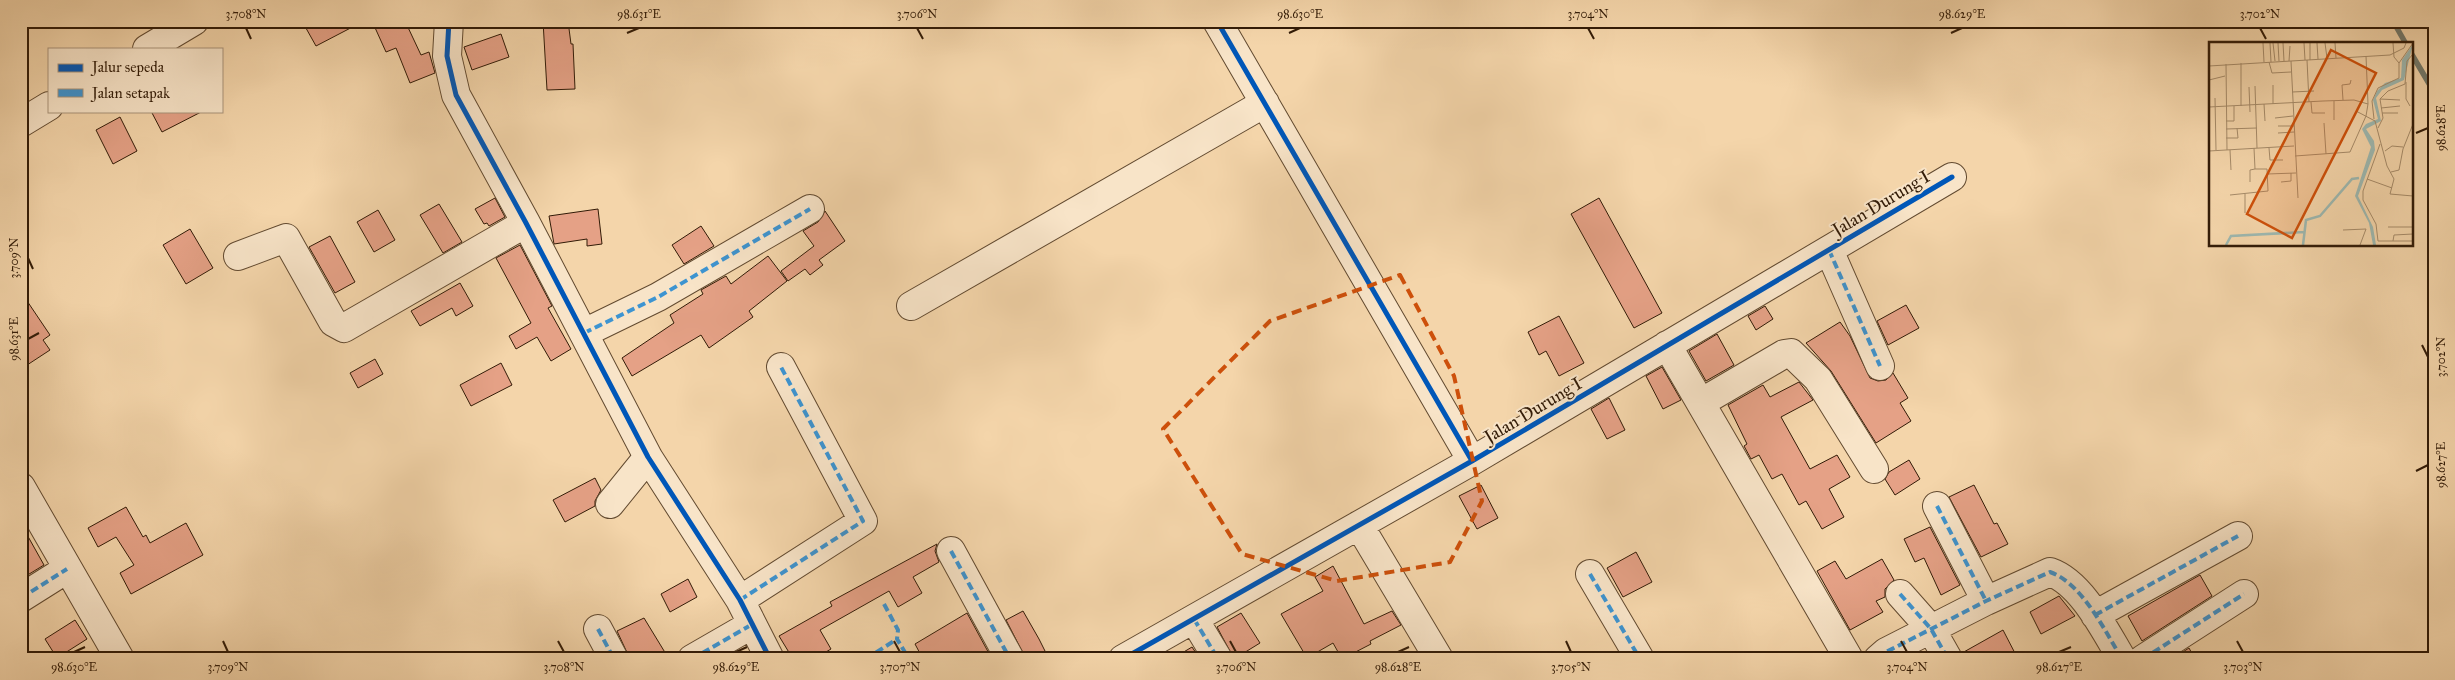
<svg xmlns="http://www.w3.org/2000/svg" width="2455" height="680" viewBox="0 0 2455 680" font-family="'IM FELL Great Primer',serif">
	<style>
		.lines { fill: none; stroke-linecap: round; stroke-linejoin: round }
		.stream { stroke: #72796c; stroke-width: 5.5 }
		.building { fill: #e5a186; stroke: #321b07 }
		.minor-casing { stroke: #624a30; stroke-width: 30 }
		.minor { stroke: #f8e4c8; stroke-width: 28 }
		.quiet { stroke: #3d94d1; stroke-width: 4; stroke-dasharray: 8 4; stroke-linecap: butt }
		.cycleway-casing { stroke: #f8e4c8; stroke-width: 8 }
		.cycleway { stroke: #0057b8; stroke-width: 5 }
		.marked { fill: none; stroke: #cd500b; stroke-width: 4; stroke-dasharray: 10 6; stroke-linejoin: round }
		.ticks { fill: none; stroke: #321b07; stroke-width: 2 }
		.labels { text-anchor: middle; stroke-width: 4; stroke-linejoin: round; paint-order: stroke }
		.street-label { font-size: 18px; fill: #321b07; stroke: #f8e4c8 }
		.inset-river { fill: none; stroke: #9db8b0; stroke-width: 2.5 }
		.inset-road { fill: none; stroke: #a68b69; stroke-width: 1 }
		.view { fill: #cd500b; fill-opacity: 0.15; stroke: #cd500b; stroke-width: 2.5 }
		.inset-edge { fill: none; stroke: #321b07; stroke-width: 2.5 }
		.neatline { fill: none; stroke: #321b07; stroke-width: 2 }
		.ticks-label { font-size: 12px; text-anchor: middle; fill: #321b07 }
	</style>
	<rect width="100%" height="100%" fill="#f4d5aa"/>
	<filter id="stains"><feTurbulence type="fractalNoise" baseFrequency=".004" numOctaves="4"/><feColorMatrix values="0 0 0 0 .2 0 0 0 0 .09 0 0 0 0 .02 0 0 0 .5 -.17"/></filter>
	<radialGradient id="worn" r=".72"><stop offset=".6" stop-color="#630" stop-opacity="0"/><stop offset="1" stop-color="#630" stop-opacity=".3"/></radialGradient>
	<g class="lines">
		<path class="stream" d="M 2393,21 L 2406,44
			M 2411,53 L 2434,92"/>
	</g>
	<path class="building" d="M 302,21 L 364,21 L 316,46 Z
		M 372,21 L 405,21 L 421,55 L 429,52 L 435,73 L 410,83 L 396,48 L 386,52 Z
		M 543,21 L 568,21 L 571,44 L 573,44 L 575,89 L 547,90 Z
		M 501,34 L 509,57 L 472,70 L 464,47 Z
		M 151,111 L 203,111 L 162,132 Z
		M 120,117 L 137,151 L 113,164 L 96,130 Z
		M 495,198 L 505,217 L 489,226 L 487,223 L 484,224 L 475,209 Z
		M 1599,198 L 1662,313 L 1634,328 L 1571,214 Z
		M 439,204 L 462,242 L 443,253 L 420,215 Z
		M 598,209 L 602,244 L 587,246 L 587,239 L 554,244 L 549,216 Z
		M 378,210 L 395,240 L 374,252 L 357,222 Z
		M 825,211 L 845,241 L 819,260 L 823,265 L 810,275 L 805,269 L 788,281 L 781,271 L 814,246 L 803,231 L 818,222 Z
		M 701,226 L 714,246 L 684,264 L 672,245 Z
		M 190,229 L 213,268 L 186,284 L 163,245 Z
		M 330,236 L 355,282 L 335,293 L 309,247 Z
		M 520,245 L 552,306 L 548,308 L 571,349 L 551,361 L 537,337 L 516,349 L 509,336 L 531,323 L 496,258 Z
		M 768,256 L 787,281 L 749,311 L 753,317 L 709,348 L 701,335 L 632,376 L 622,358 L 674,323 L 670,315 L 703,294 L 701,290 L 726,276 L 731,284 Z
		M 460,283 L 473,306 L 456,316 L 452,308 L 420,326 L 411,311 Z
		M 21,292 L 50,335 L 43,340 L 50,350 L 21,369 Z
		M 1906,305 L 1919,328 L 1888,345 L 1877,321 Z
		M 1765,306 L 1773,319 L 1756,330 L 1748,316 Z
		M 1559,316 L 1584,363 L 1559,376 L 1546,351 L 1539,355 L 1528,332 Z
		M 1840,322 L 1850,336 L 1870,378 L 1878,381 L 1886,380 L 1893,373 L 1908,398 L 1900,403 L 1911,421 L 1876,443 L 1831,371 L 1806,343 Z
		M 1717,334 L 1734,365 L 1706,381 L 1689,351 Z
		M 375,359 L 383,374 L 358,388 L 350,373 Z
		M 501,363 L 512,385 L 471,406 L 460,385 Z
		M 1662,367 L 1681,400 L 1663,409 L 1646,376 Z
		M 1799,382 L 1813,400 L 1781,417 L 1810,469 L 1837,455 L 1850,477 L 1829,489 L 1844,517 L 1822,529 L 1806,501 L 1799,505 L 1782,474 L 1772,479 L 1759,455 L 1751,459 L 1744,446 L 1747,444 L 1728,405 L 1763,385 L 1770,397 Z
		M 1609,398 L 1625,430 L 1607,439 L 1591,409 Z
		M 1909,460 L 1920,479 L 1895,495 L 1885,479 L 1889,472 Z
		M 595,478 L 601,490 L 595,501 L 595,506 L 565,522 L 553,500 Z
		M 1481,485 L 1498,518 L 1477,529 L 1459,496 Z
		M 1974,485 L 1994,524 L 1997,523 L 2008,544 L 1981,557 L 1949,497 Z
		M 126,507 L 143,537 L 146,535 L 150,543 L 186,523 L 203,555 L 131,594 L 120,573 L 134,565 L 116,537 L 98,547 L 88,528 Z
		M 21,524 L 44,565 L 21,579 Z
		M 1930,527 L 1960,585 L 1941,595 L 1924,558 L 1915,562 L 1904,539 Z
		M 937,544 L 935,551 L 939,562 L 913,577 L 922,593 L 898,607 L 889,591 L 820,630 L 831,649 L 814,659 L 793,659 L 779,636 L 832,606 L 830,602 Z
		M 1636,552 L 1652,582 L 1623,597 L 1607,568 Z
		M 1882,559 L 1894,580 L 1885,589 L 1885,597 L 1876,601 L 1883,612 L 1850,630 L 1817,571 L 1835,561 L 1846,579 Z
		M 1333,566 L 1364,624 L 1392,611 L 1401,625 L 1370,641 L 1371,644 L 1342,659 L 1333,643 L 1307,658 L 1281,614 L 1323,591 L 1315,577 Z
		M 2200,575 L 2212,596 L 2142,641 L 2128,616 Z
		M 688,579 L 697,597 L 670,612 L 661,594 Z
		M 2059,596 L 2075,616 L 2041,634 L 2030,612 Z
		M 1023,611 L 1039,639 L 1049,659 L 1026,659 L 1006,620 Z
		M 967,613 L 992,659 L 923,659 L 915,644 Z
		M 1241,613 L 1260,643 L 1234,659 L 1217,627 Z
		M 644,618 L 669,659 L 630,659 L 617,631 Z
		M 75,620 L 87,639 L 57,658 L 45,639 Z
		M 2003,630 L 2018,659 L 1964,659 L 1962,653 Z
		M 1192,647 L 1200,659 L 1172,659 Z
		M 2189,648 L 2195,659 L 2172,659 Z"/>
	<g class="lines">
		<defs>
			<path id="minor" d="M 449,21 L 447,56 L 456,95 L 526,223 L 648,457 L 740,600 L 770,659
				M 1217,21 L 1472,461
				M 147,49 L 194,21
				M 21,123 L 49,106
				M 1829,250 L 1880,366
				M 238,256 L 286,238 L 333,322 L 344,328 L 526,223
				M 911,306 L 1265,103
				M 584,333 L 658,297 L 810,209
				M 1667,345 L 1849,659
				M 1702,402 L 1784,354 L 1791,353 L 1818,379 L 1874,469
				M 21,487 L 120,659
				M 610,504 L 648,457
				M 1937,506 L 1986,601
				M 1359,525 L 1439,659
				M 951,551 L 1010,659
				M 1590,574 L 1640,659
				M 1900,594 L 1931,629 L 1948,659
				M 21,598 L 67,569
				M 740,600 L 863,521 L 781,367
				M 2095,615 L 2238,536
				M 1194,619 L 1218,659
				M 598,629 L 614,659
				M 692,659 L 751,625
				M 1123,659 L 1472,461 L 1952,177
				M 1878,659 L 1886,652 L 1986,601 L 2050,572 C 2082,583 2105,631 2122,659
				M 2143,659 L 2244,594"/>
		</defs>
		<use href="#minor" class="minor-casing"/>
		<use href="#minor" class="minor"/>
		<path class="quiet" d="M 1829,250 L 1880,366
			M 584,333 L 658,297 L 810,209
			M 1937,506 L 1986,601
			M 951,551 L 1010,659
			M 1590,574 L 1640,659
			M 1900,594 L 1931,629 L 1948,659
			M 21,598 L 67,569
			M 740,600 L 863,521 L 781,367
			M 884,604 L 898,630 L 897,639 L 909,659
			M 2095,615 L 2238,536
			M 1194,619 L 1218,659
			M 598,629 L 614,659
			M 692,659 L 751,625
			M 866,659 L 897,639
			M 1878,659 L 1886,652 L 1986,601 L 2050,572 C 2082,583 2105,631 2122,659
			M 2143,659 L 2244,594"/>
		<defs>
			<path id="cycleway" d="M 449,21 L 447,56 L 456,95 L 526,223 L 648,457 L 740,600 L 770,659
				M 1217,21 L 1472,461
				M 1123,659 L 1472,461 L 1952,177"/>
		</defs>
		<use href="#cycleway" class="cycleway-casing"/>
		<use href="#cycleway" class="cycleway"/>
	</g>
	<path class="marked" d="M 1400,275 L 1454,376 L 1482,501 L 1450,562 L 1337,581 L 1242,554 L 1163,429 L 1270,321 Z"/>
	<path class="ticks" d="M 246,28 L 251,39M 917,28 L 923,39M 1588,28 L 1594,39M 2260,28 L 2266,39M 627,33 L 639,28M 1289,33 L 1300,28M 1951,33 L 1962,28M 2416,133 L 2428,128M 28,258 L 33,269M 28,339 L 39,333M 2422,345 L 2428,357M 2416,471 L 2428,465M 223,641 L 228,652M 558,641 L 564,652M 894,641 L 900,652M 1230,641 L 1236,652M 1566,641 L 1571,652M 1901,641 L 1907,652M 2237,641 L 2243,652M 74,652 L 85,647M 736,652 L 747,647M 1398,652 L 1409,647M 2059,652 L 2071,647"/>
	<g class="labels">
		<g class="street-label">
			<text transform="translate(1881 203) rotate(-31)" y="6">Jalan Durung I</text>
			<text transform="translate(1533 410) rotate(-31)" y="6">Jalan Durung I</text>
		</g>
	</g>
	<g transform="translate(2209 42)">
		<rect width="204" height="204" fill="#f4d5aa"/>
		<path d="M 204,2 L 195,38 L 173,48 L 167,56 L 172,79 L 157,87 L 165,99 L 166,108 L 149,154 L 164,185 L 167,203 L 164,203 L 160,181 L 146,154 L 162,105 L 153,87 L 157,82 L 169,77 L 164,58 L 168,49 L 176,41 L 192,36 L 193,18 Z" fill="#9db8b0"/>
		<path class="inset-river" d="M 17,203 L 22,194 L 95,190M 94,203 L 97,178 L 111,174 L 143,137 L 150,136"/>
		<path class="inset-road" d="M 54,1 L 55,20M 61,1 L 62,20M 64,1 L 66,19M 69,1 L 70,19M 74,1 L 75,19M 95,1 L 96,18M 101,1 L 101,18M 108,1 L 109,17M 116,1 L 118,16M 126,1 L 127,16M 184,1 L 185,15 L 190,21M 157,14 L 159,62M 98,18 L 100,60M 80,19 L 81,4M 82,19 L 89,156M 60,20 L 63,31 L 82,30M 32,21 L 32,64M 17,22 L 18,108M 0,24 L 181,13 L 195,6 L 197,1M 0,38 L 16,34M 197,40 L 197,57 L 201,64M 64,43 L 64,62M 46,44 L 48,106M 40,45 L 41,70M 83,50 L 105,49M 6,56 L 7,108M 171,57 L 191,58M 134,58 L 133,43 L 141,42 L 142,38M 125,59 L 125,78M 102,60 L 103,71 L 116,71M 55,62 L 56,79M 0,65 L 114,59 L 145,58 L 159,62 L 157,74 L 141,110 L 86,114M 172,66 L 191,64M 147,69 L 166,79 L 178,124 L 185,137 L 181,152 L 204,154M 173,71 L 189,71M 66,76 L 84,74M 165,77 L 163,59 L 169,46 L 190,36 L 190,21 L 204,1M 17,79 L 25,79 L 25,64M 115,81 L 117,112M 69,84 L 85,84M 169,86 L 174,76 L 171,57 L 179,49 L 196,42 L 198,19 L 204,12M 17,87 L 48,86M 69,91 L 85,90M 17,96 L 29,96 L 28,86M 171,102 L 154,149 L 154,158 L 167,182 L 169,199 L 204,199M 60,106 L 61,118 L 74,118M 21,108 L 22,128M 0,109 L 85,104M 176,109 L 183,104 L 194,105M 182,130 L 190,128 L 194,107 L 204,82M 58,132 L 87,131M 158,137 L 183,146M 41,140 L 41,128 L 46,127M 72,140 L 82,139 L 82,131M 21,153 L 59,149 L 58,127 L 46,127 L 45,106M 36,171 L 36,152M 179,185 L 204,185M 134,188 L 157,187 L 151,203M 184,199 L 185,193 L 204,192"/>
		<path class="view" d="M 122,8 L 167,31 L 83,196 L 38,172 Z"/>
		<rect width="204" height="204" class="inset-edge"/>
	</g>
	<rect width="2455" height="680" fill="none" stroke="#f4d5aa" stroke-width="55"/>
	<rect x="48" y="48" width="175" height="65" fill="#f8e4c8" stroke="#a9947b"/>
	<rect x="58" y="64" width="25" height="8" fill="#0057b8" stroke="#a9947b"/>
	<text x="92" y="72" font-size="15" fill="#321b07">Jalur sepeda</text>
	<rect x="58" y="89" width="25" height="8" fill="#3d94d1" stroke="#a9947b"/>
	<text x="92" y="98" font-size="15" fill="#321b07">Jalan setapak</text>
	<rect x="28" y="28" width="2400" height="624" class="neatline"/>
	<g class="ticks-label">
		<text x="246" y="18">3.708°N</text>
		<text x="639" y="18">98.631°E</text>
		<text x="917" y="18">3.706°N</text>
		<text x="1300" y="18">98.630°E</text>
		<text x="1588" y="18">3.704°N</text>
		<text x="1962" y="18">98.629°E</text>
		<text x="2260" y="18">3.702°N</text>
		<text transform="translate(2441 128) rotate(-90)" y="4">98.628°E</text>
		<text transform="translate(14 258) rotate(-90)" y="4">3.709°N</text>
		<text transform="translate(14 339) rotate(-90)" y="4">98.631°E</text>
		<text transform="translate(2441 357) rotate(-90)" y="4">3.702°N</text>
		<text transform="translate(2441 465) rotate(-90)" y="4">98.627°E</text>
		<text x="74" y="671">98.630°E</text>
		<text x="228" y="671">3.709°N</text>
		<text x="564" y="671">3.708°N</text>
		<text x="736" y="671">98.629°E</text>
		<text x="900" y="671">3.707°N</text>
		<text x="1236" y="671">3.706°N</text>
		<text x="1398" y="671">98.628°E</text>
		<text x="1571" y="671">3.705°N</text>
		<text x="1907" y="671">3.704°N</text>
		<text x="2059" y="671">98.627°E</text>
		<text x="2243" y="671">3.703°N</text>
	</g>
	<rect width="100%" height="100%" filter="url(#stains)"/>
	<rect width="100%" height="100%" fill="url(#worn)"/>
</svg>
